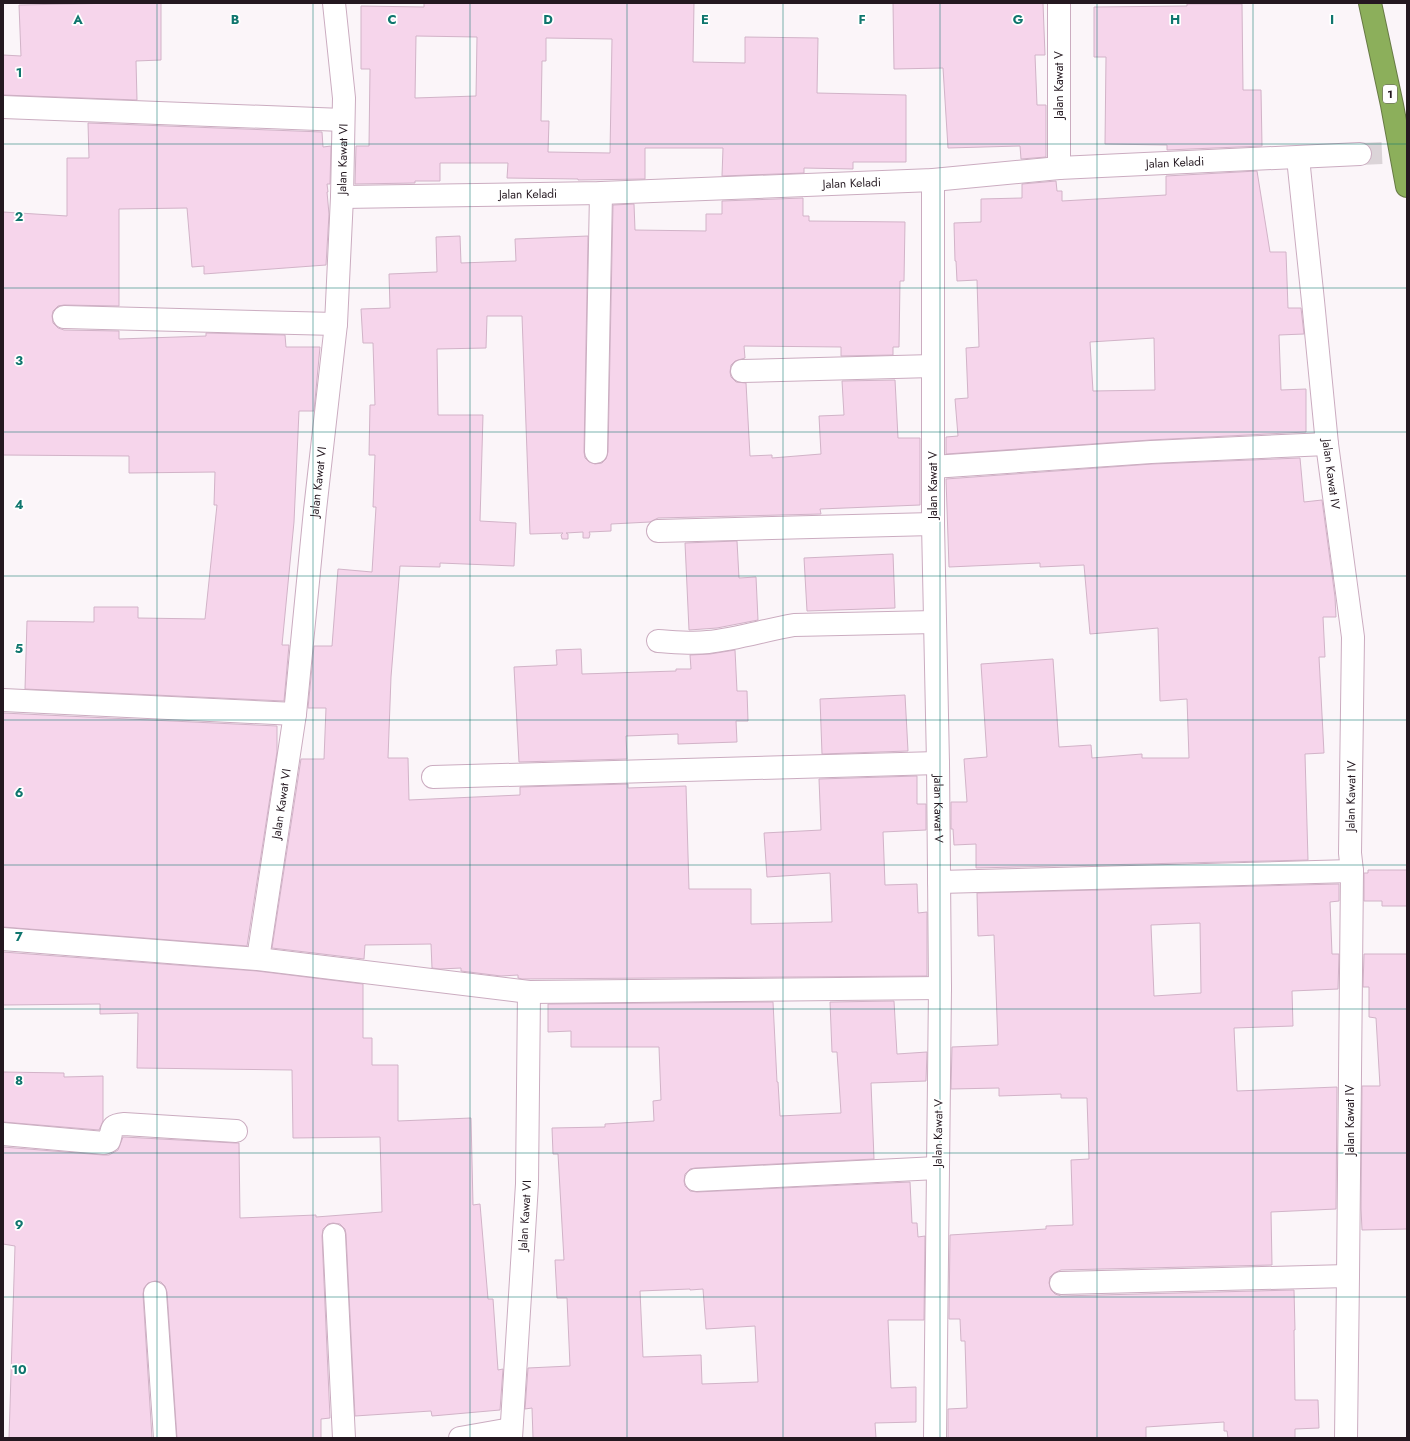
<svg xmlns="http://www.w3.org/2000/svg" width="1410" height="1441" viewBox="0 0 1410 1441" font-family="Jost,sans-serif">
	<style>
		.building { fill: #f6d5eb; stroke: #d2b3c8; fill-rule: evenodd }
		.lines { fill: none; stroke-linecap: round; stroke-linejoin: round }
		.minor-tunnel { stroke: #dbd4d8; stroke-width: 22; stroke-dasharray: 22 11; stroke-linecap: butt }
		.minor-casing { stroke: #cbacc0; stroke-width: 24 }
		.motorway-casing { stroke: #687a46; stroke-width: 24 }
		.minor { stroke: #fff; stroke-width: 22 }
		.motorway { stroke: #8caf5b; stroke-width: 22 }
		.grid { fill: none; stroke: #0f766e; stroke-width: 1; stroke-opacity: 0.55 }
		.labels { text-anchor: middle; stroke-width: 3.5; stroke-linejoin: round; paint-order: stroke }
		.shield { fill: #fff; stroke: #665d63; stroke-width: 1 }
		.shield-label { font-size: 11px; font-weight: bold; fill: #241820 }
		.street-label { font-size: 12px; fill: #241820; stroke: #fff }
		.grid-label { font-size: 13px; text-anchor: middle; font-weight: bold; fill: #0f766e; stroke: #fff; stroke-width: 3.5; stroke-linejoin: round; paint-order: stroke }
	</style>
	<rect width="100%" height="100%" fill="#fbf5f9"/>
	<path class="building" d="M 120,3 L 161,3 L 161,60 L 136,61 L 137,100 L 3,95 L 3,55 L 21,56 L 19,5 Z
		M 424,3 L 694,3 L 693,62 L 745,63 L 745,37 L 818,38 L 817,93 L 906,95 L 906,162 L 853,162 L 853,169 L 804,168 L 804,173 L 722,176 L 723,148 L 645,148 L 645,179 L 578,180 L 578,179 L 507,178 L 508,163 L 440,163 L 440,181 L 415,181 L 415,183 L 355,184 L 356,146 L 369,146 L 370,69 L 361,69 L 361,6 L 424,7 ZM 416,36 L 477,37 L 476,96 L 415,98 ZM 546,38 L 612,39 L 610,153 L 548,152 L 549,121 L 541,121 L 542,61 L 546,61 Z
		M 893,3 L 1043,3 L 1045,55 L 1035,55 L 1037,105 L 1046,105 L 1046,157 L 1021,159 L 1020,146 L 948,148 L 943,68 L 894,69 Z
		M 1187,4 L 1242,4 L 1243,90 L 1261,90 L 1262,146 L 1167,150 L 1167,145 L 1105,144 L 1106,57 L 1094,57 L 1094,7 L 1187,6 Z
		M 88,123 L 322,132 L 323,147 L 331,146 L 330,184 L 327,184 L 328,192 L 327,192 L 329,214 L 326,265 L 204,274 L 204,266 L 192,267 L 187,208 L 119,209 L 119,306 L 64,305 L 58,306 L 53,311 L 52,316 L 53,323 L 58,328 L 64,330 L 119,331 L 119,339 L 206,336 L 206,333 L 285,335 L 286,347 L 320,347 L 314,411 L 299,411 L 294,522 L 282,645 L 289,645 L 284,701 L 25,689 L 27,621 L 94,622 L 94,607 L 138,607 L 138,618 L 205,619 L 217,505 L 214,505 L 215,472 L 129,473 L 129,456 L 3,455 L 3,212 L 67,216 L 67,158 L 89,158 Z
		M 1257,171 L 1270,252 L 1286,252 L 1288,308 L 1301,308 L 1304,334 L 1279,335 L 1281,390 L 1306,389 L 1306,432 L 1150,440 L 946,454 L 946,437 L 958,436 L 955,399 L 968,398 L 966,348 L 979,347 L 977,280 L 957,281 L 956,261 L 955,261 L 954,223 L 981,222 L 981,199 L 1022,198 L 1022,184 L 1056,181 L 1057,191 L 1062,191 L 1062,201 L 1166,195 L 1166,176 ZM 1154,338 L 1155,390 L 1093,391 L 1090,342 Z
		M 803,198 L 803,216 L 809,216 L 809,221 L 905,222 L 904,281 L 900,281 L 899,347 L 893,347 L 893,355 L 841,356 L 841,347 L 744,346 L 745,358 L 735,361 L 731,365 L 730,372 L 731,377 L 736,382 L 746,383 L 750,456 L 772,455 L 772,458 L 821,454 L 819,416 L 844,415 L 842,381 L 895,380 L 898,438 L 920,438 L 920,505 L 820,509 L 821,514 L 658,518 L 650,522 L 611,524 L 611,531 L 589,532 L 590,534 L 589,538 L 583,538 L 583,532 L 566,533 L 568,534 L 568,539 L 562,539 L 561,535 L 563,533 L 530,534 L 522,316 L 487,316 L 486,348 L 437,349 L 438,415 L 483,415 L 480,521 L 516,523 L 514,566 L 440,563 L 440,567 L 400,566 L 391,677 L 388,758 L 408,758 L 409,800 L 520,795 L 520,787 L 628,784 L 628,788 L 686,786 L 689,889 L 751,889 L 751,924 L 832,922 L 830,873 L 767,877 L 764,833 L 821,830 L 819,779 L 917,776 L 917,804 L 926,804 L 926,830 L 883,832 L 885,885 L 917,884 L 918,913 L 927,912 L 927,976 L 522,979 L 518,978 L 518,975 L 501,976 L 461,971 L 461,968 L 440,969 L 432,968 L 431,944 L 365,945 L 364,959 L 272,948 L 301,759 L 324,759 L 326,708 L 308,708 L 314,646 L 332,646 L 338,569 L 372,572 L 376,507 L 373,507 L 375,455 L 369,455 L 370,405 L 375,405 L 373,343 L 363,343 L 361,309 L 390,308 L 389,274 L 437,272 L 436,237 L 460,236 L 461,263 L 516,261 L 515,239 L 588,236 L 584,452 L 585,458 L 589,462 L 595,464 L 602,463 L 606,459 L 608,452 L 613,205 L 634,204 L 635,230 L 706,231 L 706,214 L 722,214 L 722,201 Z
		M 1300,458 L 1304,502 L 1322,500 L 1335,597 L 1336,617 L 1323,617 L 1325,657 L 1319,657 L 1324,753 L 1305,754 L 1308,860 L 976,868 L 976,844 L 954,845 L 953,829 L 951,829 L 951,802 L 967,802 L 964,759 L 987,757 L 981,664 L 1053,659 L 1059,747 L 1091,745 L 1092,758 L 1142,754 L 1142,758 L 1189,758 L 1187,699 L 1160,701 L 1158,628 L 1090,634 L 1084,565 L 1040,567 L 1040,563 L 949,567 L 946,479 L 1152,464 Z
		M 737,541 L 739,578 L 756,577 L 758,620 L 717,628 L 689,630 L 685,543 Z
		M 893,554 L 895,608 L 807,611 L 804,558 Z
		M 581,649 L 582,674 L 676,671 L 676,669 L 691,669 L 690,655 L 710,654 L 735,650 L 737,691 L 747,691 L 748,721 L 736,721 L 737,742 L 678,744 L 678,734 L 626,736 L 627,759 L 519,762 L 514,667 L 557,665 L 556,650 Z
		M 905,695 L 908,751 L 822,754 L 820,699 Z
		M 3,713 L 277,726 L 277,752 L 247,946 L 3,927 Z
		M 1368,870 L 1407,870 L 1407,906 L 1382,906 L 1382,901 L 1364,901 L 1364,873 L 1368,873 Z
		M 1339,884 L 1339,901 L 1330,902 L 1332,954 L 1339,954 L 1338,989 L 1292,991 L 1293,1026 L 1234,1028 L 1237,1091 L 1337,1087 L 1336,1209 L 1271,1212 L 1272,1265 L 1061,1270 L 1054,1273 L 1050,1277 L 1049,1283 L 1051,1290 L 1055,1294 L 1061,1296 L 1294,1290 L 1295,1330 L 1294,1330 L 1295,1400 L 1318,1400 L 1319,1428 L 1295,1429 L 1295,1438 L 1228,1438 L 1227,1431 L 1224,1431 L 1224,1422 L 1146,1427 L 1146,1438 L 948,1438 L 948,1409 L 967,1408 L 965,1341 L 961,1341 L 960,1319 L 949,1319 L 950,1235 L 1046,1229 L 1046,1226 L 1073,1225 L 1071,1160 L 1089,1159 L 1087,1098 L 1061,1098 L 1061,1094 L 999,1096 L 999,1088 L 951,1089 L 952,1047 L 998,1045 L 994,935 L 978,936 L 977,893 ZM 1200,923 L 1201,993 L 1154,996 L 1151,925 Z
		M 3,952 L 257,971 L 363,984 L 363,1038 L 372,1038 L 372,1065 L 398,1065 L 398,1121 L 471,1118 L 473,1205 L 480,1204 L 488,1299 L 493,1299 L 498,1370 L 503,1369 L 500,1410 L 432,1416 L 431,1411 L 355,1416 L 346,1234 L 345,1229 L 340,1224 L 333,1223 L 328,1224 L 323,1229 L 322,1236 L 330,1418 L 321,1419 L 321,1438 L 177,1438 L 167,1292 L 165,1286 L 161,1282 L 155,1281 L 148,1283 L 144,1288 L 143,1294 L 152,1438 L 9,1438 L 15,1246 L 3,1244 L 3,1147 L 103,1155 L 109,1155 L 118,1150 L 123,1137 L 124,1137 L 235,1143 L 239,1143 L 240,1218 L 316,1215 L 316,1217 L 382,1212 L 380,1137 L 293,1138 L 292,1070 L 137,1068 L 138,1013 L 100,1014 L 100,1004 L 3,1005 Z
		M 1364,954 L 1407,954 L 1407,1229 L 1362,1230 L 1361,1208 L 1362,1086 L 1380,1086 L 1376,1018 L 1369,1017 L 1369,987 L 1363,987 Z
		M 894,1001 L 897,1054 L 927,1052 L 926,1081 L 871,1083 L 874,1159 L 695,1168 L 690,1169 L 685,1174 L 684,1181 L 685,1186 L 690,1191 L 697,1192 L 910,1182 L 912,1223 L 917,1223 L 918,1237 L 925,1236 L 924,1320 L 888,1320 L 891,1388 L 916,1387 L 916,1422 L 875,1423 L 876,1438 L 533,1438 L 532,1408 L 525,1409 L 528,1368 L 570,1366 L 567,1298 L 557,1298 L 555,1260 L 564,1260 L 558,1154 L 553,1154 L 552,1128 L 605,1127 L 605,1124 L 654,1121 L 653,1101 L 661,1100 L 659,1047 L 571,1047 L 571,1031 L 548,1032 L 548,1004 L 773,1002 L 777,1082 L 778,1082 L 780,1116 L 841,1113 L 837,1052 L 832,1052 L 830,1002 ZM 690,1289 L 690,1290 L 703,1289 L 706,1329 L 755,1326 L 758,1382 L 702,1384 L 701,1355 L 643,1357 L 640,1291 Z
		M 3,1072 L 64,1073 L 64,1077 L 103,1076 L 103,1121 L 99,1130 L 3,1122 Z"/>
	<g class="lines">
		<path class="minor-tunnel" d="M 1360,154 L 1407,152"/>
		<defs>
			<g id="minor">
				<path d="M 1059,3 L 1059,168"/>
				<path d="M 3,107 L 343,120"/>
				<path id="s1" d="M 1298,158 L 1313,301 L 1327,444 L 1353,637 L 1350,853 L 1352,871 L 1348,1276 L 1346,1438"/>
				<path id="s2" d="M 933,180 L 933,524 L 938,763 L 940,988 L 935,1438"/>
				<path id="s3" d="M 342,197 L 601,193 L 933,180 L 1059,168 L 1360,154"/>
				<path d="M 64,317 L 336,324"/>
				<path d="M 742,371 L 933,366"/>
				<path d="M 596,452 L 601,193"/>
				<path d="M 933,467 L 1151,452 L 1327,444"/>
				<path d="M 658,531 L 933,524"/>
				<path d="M 658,641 C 675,642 692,644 708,642 C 737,639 765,630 794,625 L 935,622"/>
				<path d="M 3,700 L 295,714"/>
				<path d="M 433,777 L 938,763"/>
				<path d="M 939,882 L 1352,871"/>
				<path d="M 3,939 L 258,959 L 529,992 L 940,988"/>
				<path id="s4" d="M 258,959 L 295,714 L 315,510 L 336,324 L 342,197 L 344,98 L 334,3"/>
				<path d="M 3,1134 L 104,1143 L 109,1141 C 113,1130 109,1125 124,1124 L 236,1131"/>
				<path d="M 696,1180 L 937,1168"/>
				<path d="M 334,1235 L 344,1438"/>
				<path d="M 1061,1283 L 1348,1276"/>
				<path d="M 155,1293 L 165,1438"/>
				<path d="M 460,1438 L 511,1429"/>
				<path id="s5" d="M 511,1438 L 527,1184 L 529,992"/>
			</g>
			<path id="motorway" d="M 1370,3 L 1392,105 L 1407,186"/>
		</defs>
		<use href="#minor" class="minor-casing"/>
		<use href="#motorway" class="motorway-casing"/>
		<use href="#minor" class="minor"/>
		<use href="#motorway" class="motorway"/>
	</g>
	<path class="grid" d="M 157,3 L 157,1438M 313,3 L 313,1438M 470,3 L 470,1438M 627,3 L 627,1438M 783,3 L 783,1438M 940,3 L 940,1438M 1097,3 L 1097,1438M 1253,3 L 1253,1438M 3,144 L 1407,144M 3,288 L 1407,288M 3,432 L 1407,432M 3,576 L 1407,576M 3,720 L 1407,720M 3,865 L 1407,865M 3,1009 L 1407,1009M 3,1153 L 1407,1153M 3,1297 L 1407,1297"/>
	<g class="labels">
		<rect class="shield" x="1383" y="85" width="14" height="18" rx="3"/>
		<g class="shield-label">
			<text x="1390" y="98">1</text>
		</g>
		<g class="street-label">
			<text transform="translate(1059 85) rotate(-90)" y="4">Jalan Kawat V</text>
			<text dy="4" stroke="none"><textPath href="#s4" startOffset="805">Jalan Kawat VI</textPath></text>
			<text dy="4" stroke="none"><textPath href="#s3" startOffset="834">Jalan Keladi</textPath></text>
			<text dy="4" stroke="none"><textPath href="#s3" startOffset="510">Jalan Keladi</textPath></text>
			<text dy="4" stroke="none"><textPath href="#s3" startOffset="186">Jalan Keladi</textPath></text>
			<text dy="4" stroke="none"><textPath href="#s1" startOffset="318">Jalan Kawat IV</textPath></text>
			<text dy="4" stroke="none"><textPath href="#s4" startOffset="481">Jalan Kawat VI</textPath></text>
			<text transform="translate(933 485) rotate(-90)" y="4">Jalan Kawat V</text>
			<text transform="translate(1351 796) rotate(-89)" y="4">Jalan Kawat IV</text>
			<text dy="4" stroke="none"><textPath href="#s4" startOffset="157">Jalan Kawat VI</textPath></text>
			<text dy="4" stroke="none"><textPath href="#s2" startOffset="629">Jalan Kawat V</textPath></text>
			<text transform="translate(1350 1120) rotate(-90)" y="4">Jalan Kawat IV</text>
			<text transform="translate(938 1133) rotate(-89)" y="4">Jalan Kawat V</text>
			<text dy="4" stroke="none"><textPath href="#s5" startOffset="223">Jalan Kawat VI</textPath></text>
		</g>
	</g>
	<g class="grid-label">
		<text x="78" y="24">A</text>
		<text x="235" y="24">B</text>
		<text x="392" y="24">C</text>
		<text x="548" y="24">D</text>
		<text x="705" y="24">E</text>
		<text x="862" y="24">F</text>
		<text x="1018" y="24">G</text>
		<text x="1175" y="24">H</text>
		<text x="1332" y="24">I</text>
		<text x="19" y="77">1</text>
		<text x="19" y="221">2</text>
		<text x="19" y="365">3</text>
		<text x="19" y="509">4</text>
		<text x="19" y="653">5</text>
		<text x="19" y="797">6</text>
		<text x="19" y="941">7</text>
		<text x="19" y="1085">8</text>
		<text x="19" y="1229">9</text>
		<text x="19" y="1374">10</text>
	</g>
	<rect width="1410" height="1441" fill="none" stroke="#241820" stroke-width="8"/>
</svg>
